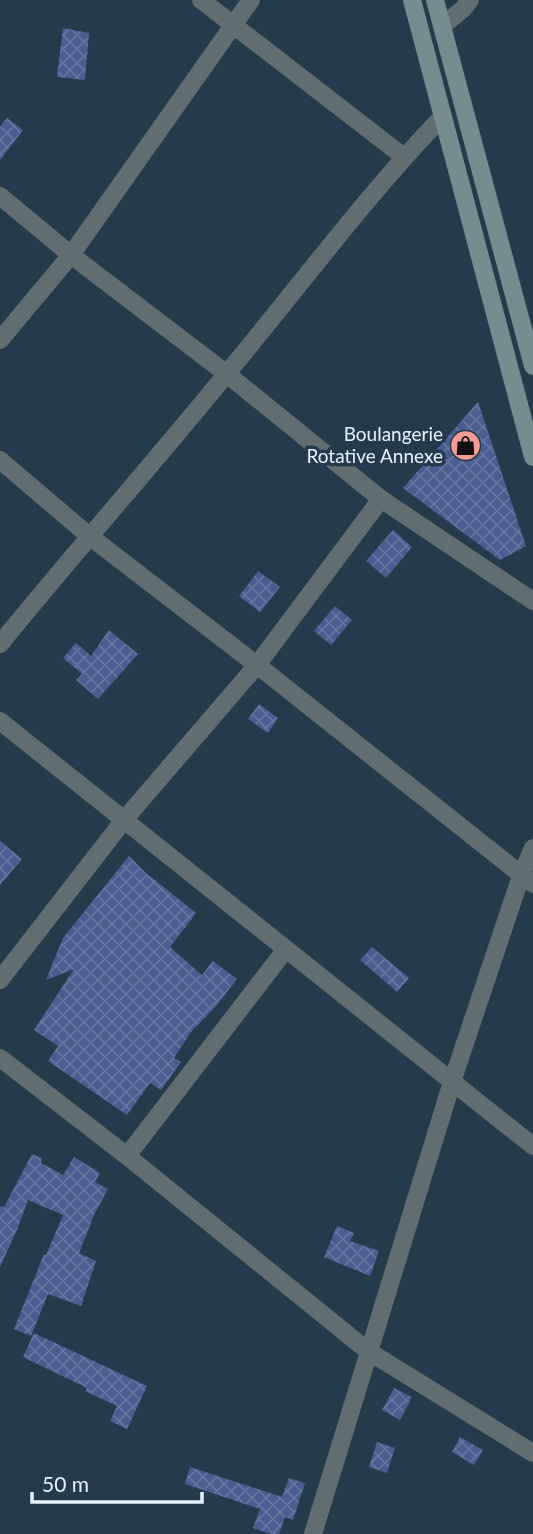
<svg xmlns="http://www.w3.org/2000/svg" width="533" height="1534" viewBox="0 0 533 1534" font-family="Lato,sans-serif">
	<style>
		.building { fill: url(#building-cross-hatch) }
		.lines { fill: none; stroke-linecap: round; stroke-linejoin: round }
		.street { stroke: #606e71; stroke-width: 18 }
		.secondary { stroke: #758c91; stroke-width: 18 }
		.labels { text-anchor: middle; stroke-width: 7; stroke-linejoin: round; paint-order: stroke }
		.poi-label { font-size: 19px; fill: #e6f3fd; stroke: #243b4b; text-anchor: end }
	</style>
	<defs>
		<pattern id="building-cross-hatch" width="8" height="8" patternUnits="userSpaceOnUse" patternTransform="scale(1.75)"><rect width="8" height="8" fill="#4a5c90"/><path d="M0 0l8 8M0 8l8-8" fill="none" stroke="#6474a0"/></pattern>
	</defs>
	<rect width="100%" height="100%" fill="#243b4b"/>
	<path class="building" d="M 63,28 L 89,33 L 85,80 L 57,77 Z
		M 7,118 L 23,130 L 0,160 L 0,127 Z
		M 478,402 L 526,546 L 500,560 L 403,488 Z
		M 393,530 L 412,547 L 386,578 L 366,561 Z
		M 258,571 L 280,587 L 260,612 L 239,596 Z
		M 335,606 L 352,620 L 331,645 L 314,631 Z
		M 109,630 L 138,654 L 98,699 L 76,680 L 82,674 L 63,658 L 76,643 L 91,656 Z
		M 259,704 L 278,718 L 268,733 L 248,719 Z
		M 0,841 L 22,859 L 0,885 Z
		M 129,856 L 146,873 L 196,913 L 170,947 L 202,975 L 213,961 L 237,979 L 217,1005 L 191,1032 L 174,1058 L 181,1062 L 161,1090 L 150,1083 L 127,1115 L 48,1061 L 58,1046 L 34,1030 L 74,969 L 46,980 L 63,938 Z
		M 372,947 L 409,978 L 397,992 L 360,960 Z
		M 32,1154 L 42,1158 L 41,1163 L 63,1175 L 74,1157 L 100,1173 L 95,1182 L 108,1189 L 94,1215 L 79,1253 L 96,1261 L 81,1306 L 48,1294 L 31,1336 L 14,1329 L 44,1254 L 46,1255 L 63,1215 L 28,1200 L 17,1230 L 0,1267 L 0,1206 L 4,1207 Z
		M 337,1226 L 354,1233 L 350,1241 L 379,1251 L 370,1276 L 324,1257 Z
		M 34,1333 L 147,1386 L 127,1429 L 110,1421 L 117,1406 L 85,1391 L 87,1388 L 23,1357 Z
		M 394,1388 L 412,1397 L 400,1420 L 382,1410 Z
		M 460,1437 L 483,1450 L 474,1465 L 452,1452 Z
		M 377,1442 L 395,1448 L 387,1473 L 369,1467 Z
		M 190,1467 L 282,1497 L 289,1478 L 305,1483 L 293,1520 L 285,1517 L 279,1534 L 270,1534 L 253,1528 L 260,1509 L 185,1484 Z"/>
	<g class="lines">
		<path class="street" d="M 201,0 L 404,157
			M 442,26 L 463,9 L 470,0
			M 0,196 L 71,255 L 227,374 L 381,499 L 533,601
			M 0,340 L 71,255 L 251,0
			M 0,460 L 88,535 L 257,665 L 533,884
			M 0,644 C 75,552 153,464 228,372 C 299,287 365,197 442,117
			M 0,721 L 533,1146
			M 0,980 L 124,820 L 257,665 L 381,499
			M 0,1058 L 127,1156 L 368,1351 L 533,1453
			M 127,1156 L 286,949
			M 313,1534 L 452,1082 L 521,876 L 533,848"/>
		<path class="secondary" d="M 412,0 L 533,457
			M 435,0 L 533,366"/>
	</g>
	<defs>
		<symbol id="shop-disc" viewBox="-11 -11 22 22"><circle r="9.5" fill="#f59c95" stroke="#243b4b"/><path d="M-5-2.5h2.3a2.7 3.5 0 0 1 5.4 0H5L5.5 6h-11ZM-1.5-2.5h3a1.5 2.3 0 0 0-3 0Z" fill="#111"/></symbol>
	</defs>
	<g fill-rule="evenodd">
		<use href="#shop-disc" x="448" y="428" width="35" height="35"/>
	</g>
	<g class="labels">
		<g class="poi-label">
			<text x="443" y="441">Boulangerie<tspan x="443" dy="22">Rotative Annexe</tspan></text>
		</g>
	</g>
	<path d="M32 1492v10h170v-10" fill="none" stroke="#e6f3fd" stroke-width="3.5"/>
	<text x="42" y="1492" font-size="21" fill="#e6f3fd" stroke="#243b4b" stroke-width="5" paint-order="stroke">50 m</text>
</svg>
